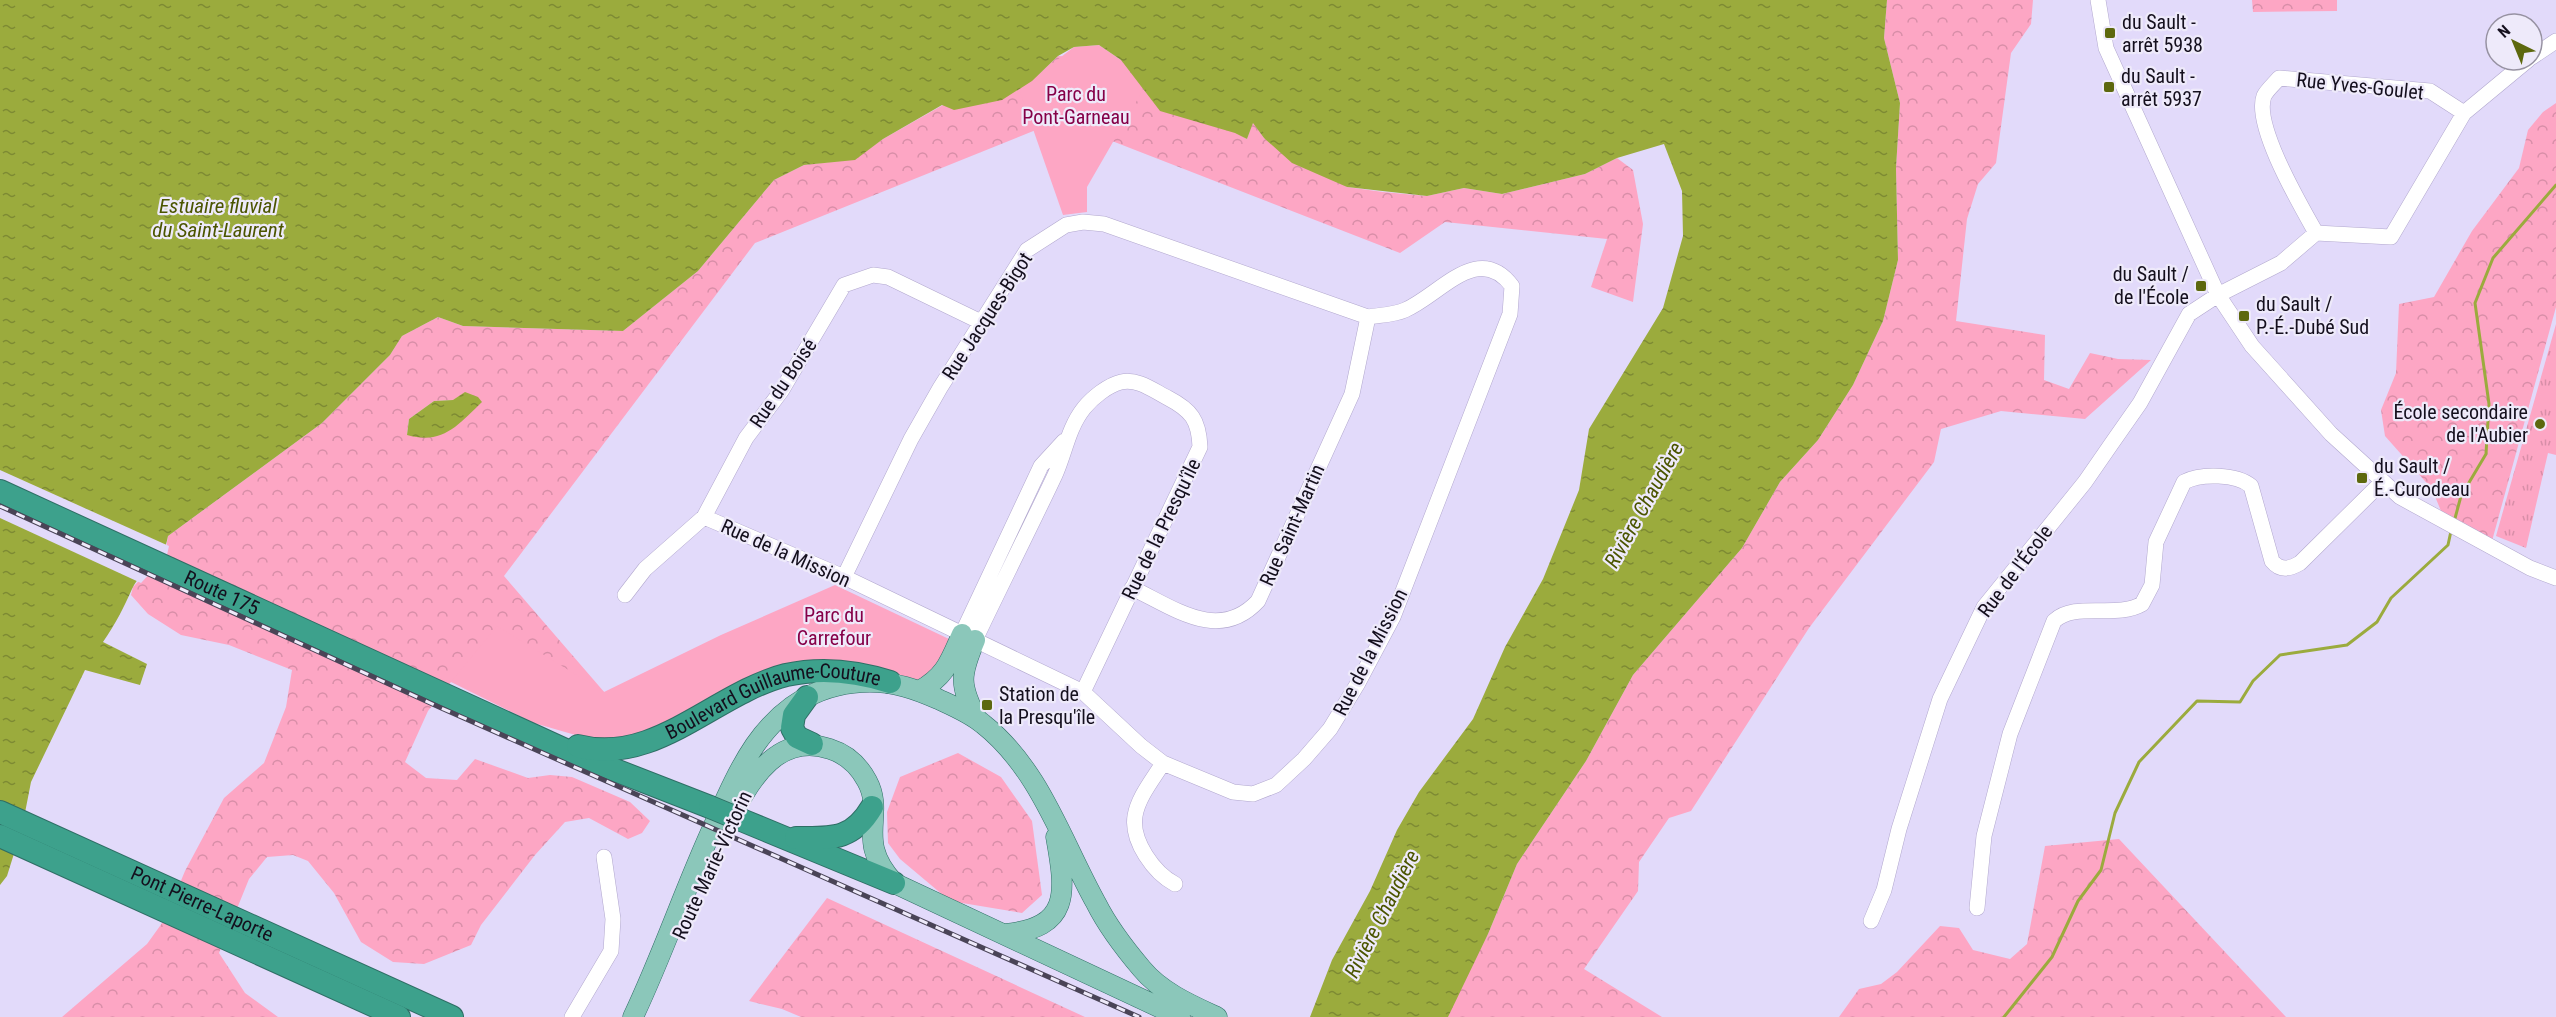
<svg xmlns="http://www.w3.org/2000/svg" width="2556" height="1017" viewBox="0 0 2556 1017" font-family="'Roboto Condensed',sans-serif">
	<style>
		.grass { fill: url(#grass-tufts) }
		.forest { fill: url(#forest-crowns); fill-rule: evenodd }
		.park { fill: #fda6c4 }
		.water { fill: url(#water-ripples) }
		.pier { fill: #e2dafa }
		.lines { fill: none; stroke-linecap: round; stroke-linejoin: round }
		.stream { stroke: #9bab3d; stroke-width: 3 }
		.minor-casing { stroke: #b2a8ce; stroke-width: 16 }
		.major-casing { stroke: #2f6e65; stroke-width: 21 }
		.highway-casing { stroke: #2f6e65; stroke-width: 24 }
		.minor { stroke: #fff; stroke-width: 15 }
		.major { stroke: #8bc7ba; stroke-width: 20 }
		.highway { stroke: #3da18c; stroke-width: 22 }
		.rail-casing { stroke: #4a4457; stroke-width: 5 }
		.rail { stroke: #eeeafa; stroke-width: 3; stroke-dasharray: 9; stroke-linecap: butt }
		.highway-bridge-casing { stroke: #2f6e65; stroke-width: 24; stroke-linecap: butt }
		.highway-bridge { stroke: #3da18c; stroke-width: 22 }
		.poi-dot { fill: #5d680e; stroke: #eeeafa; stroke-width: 2 }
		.labels { text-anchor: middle; stroke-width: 4.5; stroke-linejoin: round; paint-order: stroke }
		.poi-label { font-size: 20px; fill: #140f1d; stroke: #eeeafa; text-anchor: start }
		.street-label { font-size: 20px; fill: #140f1d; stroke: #eeeafa }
		.park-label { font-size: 20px; fill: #850048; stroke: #eeeafa }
		.water-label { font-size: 21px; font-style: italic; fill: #4b5500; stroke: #eeeafa }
	</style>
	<defs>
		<pattern id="grass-tufts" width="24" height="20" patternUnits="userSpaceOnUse" patternTransform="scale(1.5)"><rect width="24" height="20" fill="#fda6c4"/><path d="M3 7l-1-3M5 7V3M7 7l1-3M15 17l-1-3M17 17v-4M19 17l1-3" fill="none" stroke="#d88ea8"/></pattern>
		<pattern id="forest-crowns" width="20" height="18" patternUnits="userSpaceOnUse" patternTransform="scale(1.5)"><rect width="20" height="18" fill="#fda6c4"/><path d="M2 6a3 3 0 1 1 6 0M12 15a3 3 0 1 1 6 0" fill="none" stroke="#d88ea8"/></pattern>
		<pattern id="water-ripples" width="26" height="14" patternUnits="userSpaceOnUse" patternTransform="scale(1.5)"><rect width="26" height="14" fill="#9bab3d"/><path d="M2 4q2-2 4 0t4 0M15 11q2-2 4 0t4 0" fill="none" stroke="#7d8a33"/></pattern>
	</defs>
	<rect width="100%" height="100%" fill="#e2dafa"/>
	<path class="grass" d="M 2556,324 L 2556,455 L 2548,453 L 2526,548 L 2496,536 Z"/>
	<path class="forest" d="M 1887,0 L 2033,0 L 2031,24 L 2011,53 L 1996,163 L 1978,184 L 1967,219 L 1956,321 L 2045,335 L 2044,380 L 2069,389 L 2090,353 L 2118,359 L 2151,360 L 2085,419 L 2001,411 L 1941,429 L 1934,462 L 1809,628 L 1691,811 L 1669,818 L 1639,862 L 1638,891 L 1584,969 L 1662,1017 L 1448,1017 L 1451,1006 L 1488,934 L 1517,864 L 1586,761 L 1633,675 L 1742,548 L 1780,482 L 1818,440 L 1853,385 L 1883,321 L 1898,260 L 1896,168 L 1900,103 L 1884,38 Z
		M 2252,0 L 2337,0 L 2337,11 L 2253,12 Z
		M 1058,56 L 1121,60 L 1247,139 L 1253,122 L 1264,138 L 1347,187 L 1383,192 L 1427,196 L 1464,188 L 1502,194 L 1585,174 L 1617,158 L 1633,170 L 1643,224 L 1633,302 L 1591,287 L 1607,239 L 1445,222 L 1400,253 L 1112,141 L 1078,113 L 755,243 L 504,576 L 605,693 L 451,682 L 428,711 L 405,762 L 426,778 L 457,780 L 475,759 L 528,778 L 550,775 L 572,777 L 630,802 L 650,821 L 642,833 L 628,839 L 589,818 L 565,822 L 535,855 L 481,925 L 471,945 L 424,964 L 393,962 L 361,942 L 334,893 L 308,861 L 293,855 L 267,857 L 249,879 L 219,953 L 245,993 L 278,1017 L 62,1017 L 147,944 L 165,919 L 185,871 L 224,798 L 264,763 L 286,707 L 292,670 L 229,645 L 181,635 L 148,614 L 131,595 L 133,587 L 165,554 L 168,536 L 322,423 L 390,355 L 402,336 L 438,317 L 463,326 L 623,331 L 698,271 L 774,180 L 804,165 L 855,159 L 883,139 L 943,105 L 1032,81 ZM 453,400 L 407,435 L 409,419 L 434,401 Z
		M 2556,103 L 2556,307 L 2492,541 L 2441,511 L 2432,489 L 2385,436 L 2381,410 L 2396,373 L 2399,304 L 2434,297 L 2472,231 L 2519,168 L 2528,130 L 2543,112 Z
		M 958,753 L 1001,777 L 1032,821 L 1042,895 L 1022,913 L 950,901 L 900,859 L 888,843 L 887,812 L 900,777 Z
		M 2119,839 L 2286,1017 L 1839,1017 L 1859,989 L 1881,984 L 1897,972 L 1940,926 L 1959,928 L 1973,950 L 2010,959 L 2027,944 L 2045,846 Z
		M 827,898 L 1085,1017 L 801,1017 L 782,1009 L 749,1001 Z"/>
	<path class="park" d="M 1099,45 L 1121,60 L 1143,90 L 1087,187 L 1087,212 L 1063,215 L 1019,89 L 1074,47 Z
		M 835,585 L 949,639 L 951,648 L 923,681 L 865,666 L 834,665 L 645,736 L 596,741 L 534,723 L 451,682 L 497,626 L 604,692 L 721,635 Z"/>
	<path class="water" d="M 0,0 L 1887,0 L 1884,38 L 1900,103 L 1896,168 L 1898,260 L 1883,321 L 1853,385 L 1818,440 L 1780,482 L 1742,548 L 1633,675 L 1586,761 L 1517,864 L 1488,934 L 1448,1017 L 1310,1017 L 1332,960 L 1370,891 L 1397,830 L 1419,792 L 1473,719 L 1505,647 L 1543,579 L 1579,490 L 1589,429 L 1663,308 L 1683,236 L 1682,191 L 1664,144 L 1617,158 L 1585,174 L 1502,194 L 1464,188 L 1427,196 L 1347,187 L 1292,163 L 1264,138 L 1253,123 L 1247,139 L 1235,133 L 1160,111 L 1121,60 L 1099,45 L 1074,47 L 1058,56 L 1032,81 L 1002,100 L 954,110 L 942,105 L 883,139 L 855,160 L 804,165 L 774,180 L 698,271 L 623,331 L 463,326 L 438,317 L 402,336 L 390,355 L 322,423 L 168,536 C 162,569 143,566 132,589 C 124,607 115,625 103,642 L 147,664 L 140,685 L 85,670 L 31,782 L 22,828 L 7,876 L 0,885 Z
		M 465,392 L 478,397 L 482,402 C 458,425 443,445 407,435 L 409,419 L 434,401 L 453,400 Z"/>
	<path class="pier" d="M 0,470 L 169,546 L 167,555 L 141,583 L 0,518 Z"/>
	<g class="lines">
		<path class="stream" d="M 2454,522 L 2461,496 L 2486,454 L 2489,404 L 2475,303 L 2493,258 L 2556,185
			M 2004,1017 L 2052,957 L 2078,901 L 2101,870 L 2115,813 L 2139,762 L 2197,701 L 2240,702 L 2253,681 L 2280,655 L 2347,645 L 2377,622 L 2391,598 L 2448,545 L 2451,531"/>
		<defs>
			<path id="minor" d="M 2098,0 L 2106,48 L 2218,295 L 2252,346 L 2331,434 L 2400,497 L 2530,568 L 2556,578
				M 2532,57 L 2556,41
				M 2316,233 C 2301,206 2253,125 2264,96 C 2267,90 2275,83 2279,78 L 2430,91 L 2464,113
				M 704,517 L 844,577 L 1083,692 L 1141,746 L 1163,763 L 1233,792 L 1253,794 L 1276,785 L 1304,759 L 1330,729 L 1358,683 L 1393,617 L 1510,314 L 1512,286 C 1478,241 1440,295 1405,310 C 1394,315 1380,315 1368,317 L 1104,224 L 1083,222 L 1066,225 L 1027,250 L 940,388 L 911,439 L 844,577
				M 1132,588 C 1174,608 1219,643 1258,601 L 1352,394 L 1368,317
				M 625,595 L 645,569 L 704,517 L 746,438 L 782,390 L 844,285 L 873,275 L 888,277 L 983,323
				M 962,634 L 1041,466 L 1064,441
				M 975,640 C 1001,585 1029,530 1055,475 C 1065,453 1068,428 1084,408 C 1092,398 1108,385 1121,382 C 1138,378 1154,391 1168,398 C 1191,410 1199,420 1200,447 L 1083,692
				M 1163,763 C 1154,778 1138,797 1135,816 C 1131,841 1154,873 1175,884
				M 1977,908 L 1984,836 L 2010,734 L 2054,621 C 2075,601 2116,619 2142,604 L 2152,585 L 2156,542 L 2184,482 C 2201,473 2237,474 2251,486 L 2272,561 C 2280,571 2290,569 2300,563 L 2381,483
				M 1871,921 L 1884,890 L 1899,829 L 1940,699 L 1984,607 L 2085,482 L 2112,443 L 2140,403 L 2189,314 L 2218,295 L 2281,263 L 2316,233 L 2391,237 L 2464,113 L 2528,60
				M 572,1017 L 611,951 L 613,919 L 604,857"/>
			<path id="major" d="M 975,640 C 960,675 959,685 977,719
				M 919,691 C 946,676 950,661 962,634
				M 732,816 C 751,777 780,732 830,749 C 846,754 859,766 867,781 C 886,816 854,840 894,883 L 1180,1017
				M 1004,934 C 1071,928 1066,893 1056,837
				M 633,1017 C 663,954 685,888 714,825 C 726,798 738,770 755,745 C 783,705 820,682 870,682 C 895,682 915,689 938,699 C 953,706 970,713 983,724 C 1040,769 1062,842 1096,903 C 1108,927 1125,949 1142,969 C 1161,992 1191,1005 1217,1017"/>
			<g id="highway">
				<path id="s1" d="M 0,491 L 574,754 L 710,807"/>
				<path d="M 807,697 L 794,715 L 792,728 L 797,737 L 812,744"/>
				<path id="s2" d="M 578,746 C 655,766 715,693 786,675 C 822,667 856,671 890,682"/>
				<path id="s3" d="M 0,812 L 452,1017"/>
				<path d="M 739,819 L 894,883"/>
				<path d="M 0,836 L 399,1017"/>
				<path d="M 796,838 C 831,838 852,841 872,807"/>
			</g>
		</defs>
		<use href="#minor" class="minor-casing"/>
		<use href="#major" class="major-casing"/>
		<use href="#highway" class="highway-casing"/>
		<use href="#minor" class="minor"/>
		<use href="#major" class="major"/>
		<use href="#highway" class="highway"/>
		<defs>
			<path id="rail" d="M 0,506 L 439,707 L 1139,1017"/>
		</defs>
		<use href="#rail" class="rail-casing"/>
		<use href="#rail" class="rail"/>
		<defs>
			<path id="highway-bridge" d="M 710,807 L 739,819"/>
		</defs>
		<use href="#highway-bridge" class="highway-bridge-casing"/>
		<use href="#highway-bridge" class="highway-bridge"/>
	</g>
	<g class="poi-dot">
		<rect x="2104" y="27" width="12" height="12" rx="3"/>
		<rect x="2103" y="81" width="12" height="12" rx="3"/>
		<rect x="2195" y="280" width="12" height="12" rx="3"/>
		<rect x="2238" y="310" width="12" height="12" rx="3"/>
		<circle cx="2540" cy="424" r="6"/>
		<rect x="2356" y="472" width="12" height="12" rx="3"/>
		<rect x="981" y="699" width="12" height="12" rx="3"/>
	</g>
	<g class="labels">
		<g class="poi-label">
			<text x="2122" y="29">du Sault -<tspan x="2122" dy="23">arrêt 5938</tspan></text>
			<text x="2121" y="83">du Sault -<tspan x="2121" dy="23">arrêt 5937</tspan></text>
			<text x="2189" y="281" text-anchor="end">du Sault /<tspan x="2189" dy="23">de l'École</tspan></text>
			<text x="2256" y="311">du Sault /<tspan x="2256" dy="23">P.-É.-Dubé Sud</tspan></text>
			<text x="2528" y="419" text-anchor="end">École secondaire<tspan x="2528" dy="23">de l'Aubier</tspan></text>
			<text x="2374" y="473">du Sault /<tspan x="2374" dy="23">É.-Curodeau</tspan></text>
			<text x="999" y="701">Station de<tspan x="999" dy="23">la Presqu'île</tspan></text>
		</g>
		<g class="street-label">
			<text transform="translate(2360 86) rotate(6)" y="7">Rue Yves-Goulet</text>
			<text transform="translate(987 316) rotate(-57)" y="7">Rue Jacques-Bigot</text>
			<text transform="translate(783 383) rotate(-56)" y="7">Rue du Boisé</text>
			<text transform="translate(1292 525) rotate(-66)" y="7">Rue Saint-Martin</text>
			<text transform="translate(1161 529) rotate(-64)" y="7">Rue de la Presqu'île</text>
			<text transform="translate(786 553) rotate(24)" y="7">Rue de la Mission</text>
			<text transform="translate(2015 571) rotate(-53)" y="7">Rue de l'École</text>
			<text dy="7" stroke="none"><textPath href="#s1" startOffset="244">Route 175</textPath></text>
			<text transform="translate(1370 652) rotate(-63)" y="7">Rue de la Mission</text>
			<text dy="7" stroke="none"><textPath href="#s2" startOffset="206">Boulevard Guillaume-Couture</textPath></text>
			<text transform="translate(712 865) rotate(-65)" y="7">Route Marie-Victorin</text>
			<text dy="7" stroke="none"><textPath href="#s3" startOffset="222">Pont Pierre-Laporte</textPath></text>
		</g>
		<g class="park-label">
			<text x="1076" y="101">Parc du<tspan x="1076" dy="23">Pont-Garneau</tspan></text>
			<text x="834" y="622">Parc du<tspan x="834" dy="23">Carrefour</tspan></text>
		</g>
		<g class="water-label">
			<text x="218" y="213">Estuaire fluvial<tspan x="218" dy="24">du Saint-Laurent</tspan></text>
			<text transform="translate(1644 505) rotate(-61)" y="7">Rivière Chaudière</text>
			<text transform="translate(1382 914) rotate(-63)" y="7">Rivière Chaudière</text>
		</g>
	</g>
	<g transform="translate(2514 42) rotate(317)"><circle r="28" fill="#eeeafa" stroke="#9792a2" stroke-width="1.5"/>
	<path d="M0-4.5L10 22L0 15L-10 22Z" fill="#5d680e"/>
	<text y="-9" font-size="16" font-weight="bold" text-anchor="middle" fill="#140f1d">N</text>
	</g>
</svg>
